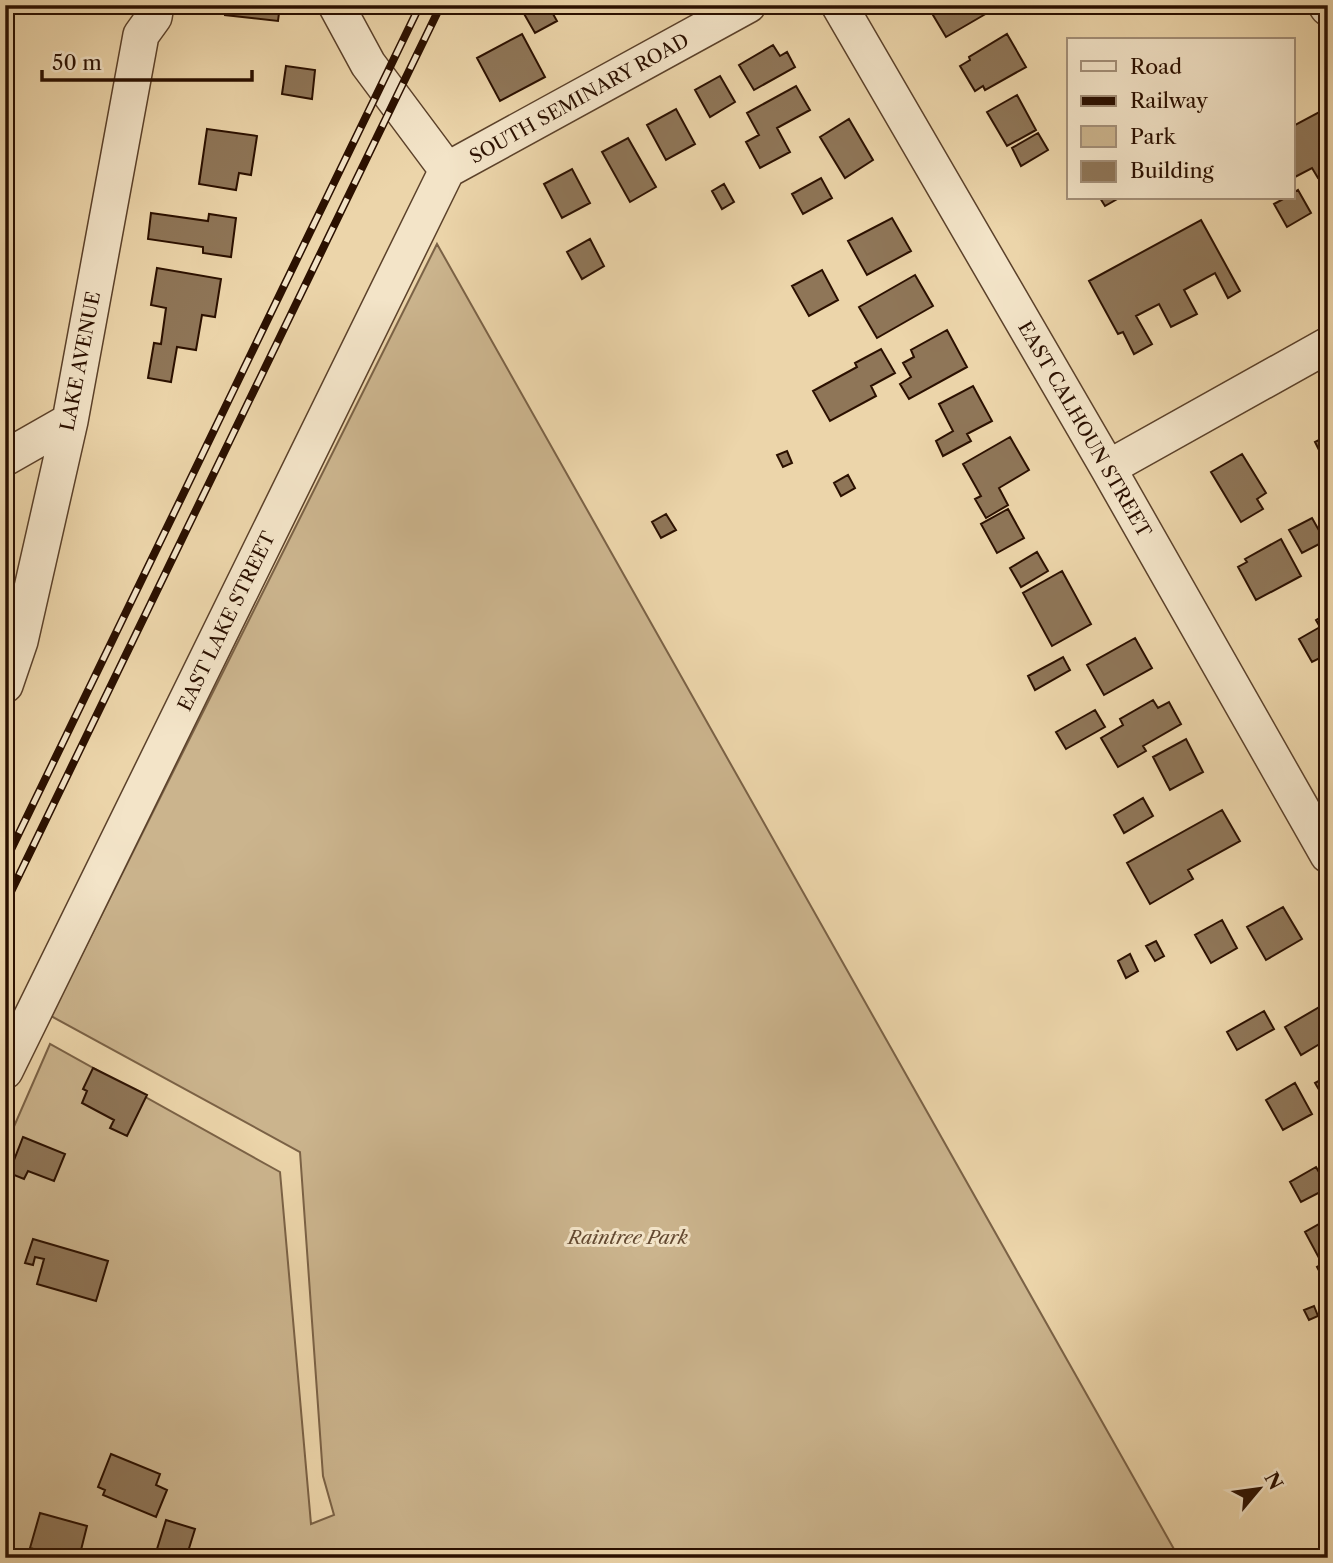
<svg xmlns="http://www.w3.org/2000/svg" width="1333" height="1563" viewBox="0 0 1333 1563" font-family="'Libre Caslon Text',serif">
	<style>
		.green { fill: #cbb48d; stroke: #7b6246; stroke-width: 2 }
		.building { fill: #8f7658; stroke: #2b1000; stroke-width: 2 }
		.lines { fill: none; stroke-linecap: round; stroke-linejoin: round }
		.minor-casing { stroke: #5b412a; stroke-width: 38 }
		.minor { stroke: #f3e4c8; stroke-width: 35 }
		.rail-casing { stroke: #2b1000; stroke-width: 8 }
		.rail { stroke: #f3e4c8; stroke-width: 5; stroke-dasharray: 16; stroke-linecap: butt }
		.labels { text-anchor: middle; stroke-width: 6; stroke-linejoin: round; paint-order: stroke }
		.street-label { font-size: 19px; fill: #2b1000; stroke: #f3e4c8 }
		.park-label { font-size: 19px; font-style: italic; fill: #634931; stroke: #f3e4c8 }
	</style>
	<rect width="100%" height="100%" fill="#ecd5aa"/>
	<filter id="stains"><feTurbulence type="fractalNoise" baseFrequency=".00286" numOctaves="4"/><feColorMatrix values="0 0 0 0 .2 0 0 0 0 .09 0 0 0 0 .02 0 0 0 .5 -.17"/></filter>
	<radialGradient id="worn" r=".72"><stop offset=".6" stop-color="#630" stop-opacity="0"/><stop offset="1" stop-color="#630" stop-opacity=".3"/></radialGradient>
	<path class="green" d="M 437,244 L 1179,1558 L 5,1558 L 5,1147 L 50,1044 L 280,1172 L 311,1524 L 334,1515 L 323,1476 L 300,1152 L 51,1016 Z"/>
	<path class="building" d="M 226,5 L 280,5 L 278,21 L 225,15 Z
		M 519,5 L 548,5 L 557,21 L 535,33 Z
		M 927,5 L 985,5 L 989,12 L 946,37 Z
		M 1048,5 L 1063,5 L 1051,12 Z
		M 522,34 L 545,77 L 500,101 L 477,58 Z
		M 1007,34 L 1026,67 L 985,90 L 983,86 L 975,91 L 960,66 L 970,60 L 969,57 Z
		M 773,45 L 780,56 L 787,52 L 795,67 L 754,90 L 739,65 Z
		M 286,66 L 315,70 L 312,99 L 282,94 Z
		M 720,76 L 735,102 L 710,117 L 695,90 Z
		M 796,86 L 810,110 L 777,128 L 790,152 L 760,168 L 746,142 L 759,135 L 747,113 Z
		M 1017,95 L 1036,130 L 1007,146 L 987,112 Z
		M 676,109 L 695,144 L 666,160 L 647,125 Z
		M 1323,110 L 1328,119 L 1328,173 L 1318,178 L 1312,168 L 1293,178 L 1293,126 Z
		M 849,119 L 873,160 L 845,178 L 820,137 Z
		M 207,129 L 257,136 L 251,175 L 239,173 L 236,190 L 199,184 Z
		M 1038,133 L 1048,150 L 1021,166 L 1012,148 Z
		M 628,138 L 656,187 L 630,202 L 602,152 Z
		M 572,169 L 590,203 L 562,218 L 544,184 Z
		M 821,178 L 832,198 L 803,214 L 792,194 Z
		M 724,184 L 734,202 L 722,209 L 712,191 Z
		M 1298,190 L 1311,213 L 1287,227 L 1274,204 L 1285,198 L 1293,198 L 1293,193 Z
		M 1100,198 L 1119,198 L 1105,206 Z
		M 151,213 L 208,221 L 209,214 L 236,218 L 231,257 L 203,253 L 203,247 L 148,239 Z
		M 892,218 L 911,251 L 867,275 L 848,241 Z
		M 1201,220 L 1240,291 L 1228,298 L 1215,273 L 1184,290 L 1197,314 L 1171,327 L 1159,304 L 1136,316 L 1152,344 L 1134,354 L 1123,332 L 1118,334 L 1089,281 Z
		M 590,239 L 604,266 L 582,279 L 567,252 Z
		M 157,268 L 221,279 L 215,317 L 202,315 L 196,350 L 177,347 L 171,382 L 148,378 L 154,343 L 161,344 L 166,308 L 151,305 Z
		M 822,270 L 838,300 L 809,316 L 792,286 Z
		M 915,275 L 933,306 L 877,338 L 859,307 Z
		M 947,330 L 967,367 L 909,399 L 900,384 L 911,377 L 903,363 L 914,357 L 911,350 Z
		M 881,349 L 895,373 L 871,386 L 876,396 L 830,421 L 813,391 L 857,367 L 855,363 Z
		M 973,386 L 992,421 L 967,434 L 971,441 L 943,456 L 936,441 L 953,431 L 939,404 Z
		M 1327,436 L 1328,454 L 1322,456 L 1315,442 Z
		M 1010,437 L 1029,470 L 999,488 L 1008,505 L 986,518 L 975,499 L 981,496 L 963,464 Z
		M 787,451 L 792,463 L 783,467 L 777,455 Z
		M 1242,454 L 1266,493 L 1257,499 L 1263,509 L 1241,522 L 1211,472 Z
		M 848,475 L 855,488 L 841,496 L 834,483 Z
		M 1008,509 L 1024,538 L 997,553 L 981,524 Z
		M 666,514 L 676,530 L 661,538 L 652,522 Z
		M 1312,518 L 1325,541 L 1302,553 L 1289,530 Z
		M 1281,539 L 1301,576 L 1256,600 L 1238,567 L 1247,562 L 1245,559 Z
		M 1037,552 L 1048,571 L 1021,587 L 1010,568 Z
		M 1062,571 L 1091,624 L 1052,646 L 1023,593 Z
		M 1328,613 L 1328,654 L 1312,662 L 1299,639 L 1320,627 L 1316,620 Z
		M 1135,638 L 1152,668 L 1104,695 L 1087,665 Z
		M 1063,657 L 1070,670 L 1035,690 L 1028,676 Z
		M 1153,700 L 1158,708 L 1169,702 L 1181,724 L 1143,746 L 1146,751 L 1118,767 L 1101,738 L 1123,725 L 1120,719 Z
		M 1095,710 L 1105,727 L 1066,749 L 1056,732 Z
		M 1186,739 L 1203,772 L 1170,790 L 1153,757 Z
		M 1143,798 L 1153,816 L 1124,833 L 1114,815 Z
		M 1222,810 L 1240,841 L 1188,870 L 1193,879 L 1150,904 L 1127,863 Z
		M 1283,907 L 1302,939 L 1266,960 L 1247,927 Z
		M 1222,920 L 1237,948 L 1211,963 L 1195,935 Z
		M 1156,941 L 1164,956 L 1155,961 L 1146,946 Z
		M 1130,954 L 1138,971 L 1126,978 L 1118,961 Z
		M 1328,1002 L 1328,1039 L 1301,1055 L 1285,1027 Z
		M 1264,1011 L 1274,1029 L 1237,1050 L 1227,1032 Z
		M 93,1068 L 147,1095 L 127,1136 L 110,1128 L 114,1120 L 82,1103 L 87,1091 L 83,1089 Z
		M 1328,1076 L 1328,1105 L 1315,1083 Z
		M 1295,1083 L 1312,1114 L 1283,1130 L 1266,1100 Z
		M 23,1137 L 65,1154 L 54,1181 L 28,1171 L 24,1179 L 9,1173 Z
		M 1316,1167 L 1328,1188 L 1301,1202 L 1290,1182 Z
		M 1328,1219 L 1328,1253 L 1319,1258 L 1305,1232 Z
		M 33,1239 L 108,1261 L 96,1301 L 37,1284 L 44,1259 L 35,1257 L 33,1265 L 25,1263 Z
		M 1328,1261 L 1328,1287 L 1317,1267 Z
		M 1314,1306 L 1318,1316 L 1309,1320 L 1304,1310 Z
		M 111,1454 L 160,1474 L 156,1485 L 167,1490 L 156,1517 L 103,1495 L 105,1490 L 98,1487 Z
		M 40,1513 L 87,1526 L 79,1558 L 66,1558 L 30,1548 Z
		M 166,1520 L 195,1529 L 186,1558 L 164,1558 L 166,1552 L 157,1549 Z"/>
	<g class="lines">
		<defs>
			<path id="minor" d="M 336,5 L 368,64 L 447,170
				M 839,5 L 1108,468 L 1328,855
				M 1326,5 L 1328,8
				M 447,170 L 748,5
				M 5,458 L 70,421
				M 1108,468 L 1328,345
				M 5,685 L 20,641 L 70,421 L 141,35 L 154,17 L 156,5
				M 5,1071 L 447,170"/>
		</defs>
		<use href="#minor" class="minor-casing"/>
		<use href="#minor" class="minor"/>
		<defs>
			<path id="rail" d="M 5,862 L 420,5
				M 5,904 L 441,5"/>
		</defs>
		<use href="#rail" class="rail-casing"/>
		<use href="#rail" class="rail"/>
	</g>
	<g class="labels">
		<g class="street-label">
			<text transform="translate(579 98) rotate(-29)" y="7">SOUTH SEMINARY ROAD</text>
			<text transform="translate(80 361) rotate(-79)" y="7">LAKE AVENUE</text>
			<text transform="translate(1085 429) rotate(60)" y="7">EAST CALHOUN STREET</text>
			<text transform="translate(226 621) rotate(-64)" y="7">EAST LAKE STREET</text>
		</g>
		<g class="park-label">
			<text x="628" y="1244">Raintree Park</text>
		</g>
	</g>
	<rect width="1333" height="1563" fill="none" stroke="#ecd5aa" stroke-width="28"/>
	<rect x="7" y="7" width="1319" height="1549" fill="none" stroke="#2b1000" stroke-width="3.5"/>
	<rect x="14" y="14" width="1305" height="1535" fill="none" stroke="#2b1000" stroke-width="2"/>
	<rect x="1067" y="38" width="228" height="161" fill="#f3e4c8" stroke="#a38f78" stroke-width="2"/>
	<rect x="1081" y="61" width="35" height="10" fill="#f3e4c8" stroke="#a38f78" stroke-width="2"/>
	<text x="1130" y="74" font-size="21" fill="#2b1000">Road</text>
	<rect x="1081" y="96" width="35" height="10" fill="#2b1000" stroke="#a38f78" stroke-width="2"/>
	<text x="1130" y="108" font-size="21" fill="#2b1000">Railway</text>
	<rect x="1081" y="126" width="35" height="21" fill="#cbb48d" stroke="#a38f78" stroke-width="2"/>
	<text x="1130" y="144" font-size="21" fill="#2b1000">Park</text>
	<rect x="1081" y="161" width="35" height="21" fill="#8f7658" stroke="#a38f78" stroke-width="2"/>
	<text x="1130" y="178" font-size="21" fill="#2b1000">Building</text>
	<g transform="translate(1259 1489) rotate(61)" stroke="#f3e4c8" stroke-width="5" paint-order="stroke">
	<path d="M0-5L12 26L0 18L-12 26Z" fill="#2b1000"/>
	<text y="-10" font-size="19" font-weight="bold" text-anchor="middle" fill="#2b1000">N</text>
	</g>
	<path d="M42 70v10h210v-10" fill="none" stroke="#2b1000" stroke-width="3.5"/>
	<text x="52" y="70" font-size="21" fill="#2b1000" stroke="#f3e4c8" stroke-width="5" paint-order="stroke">50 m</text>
	<rect width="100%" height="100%" filter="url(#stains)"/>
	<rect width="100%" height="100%" fill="url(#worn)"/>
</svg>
